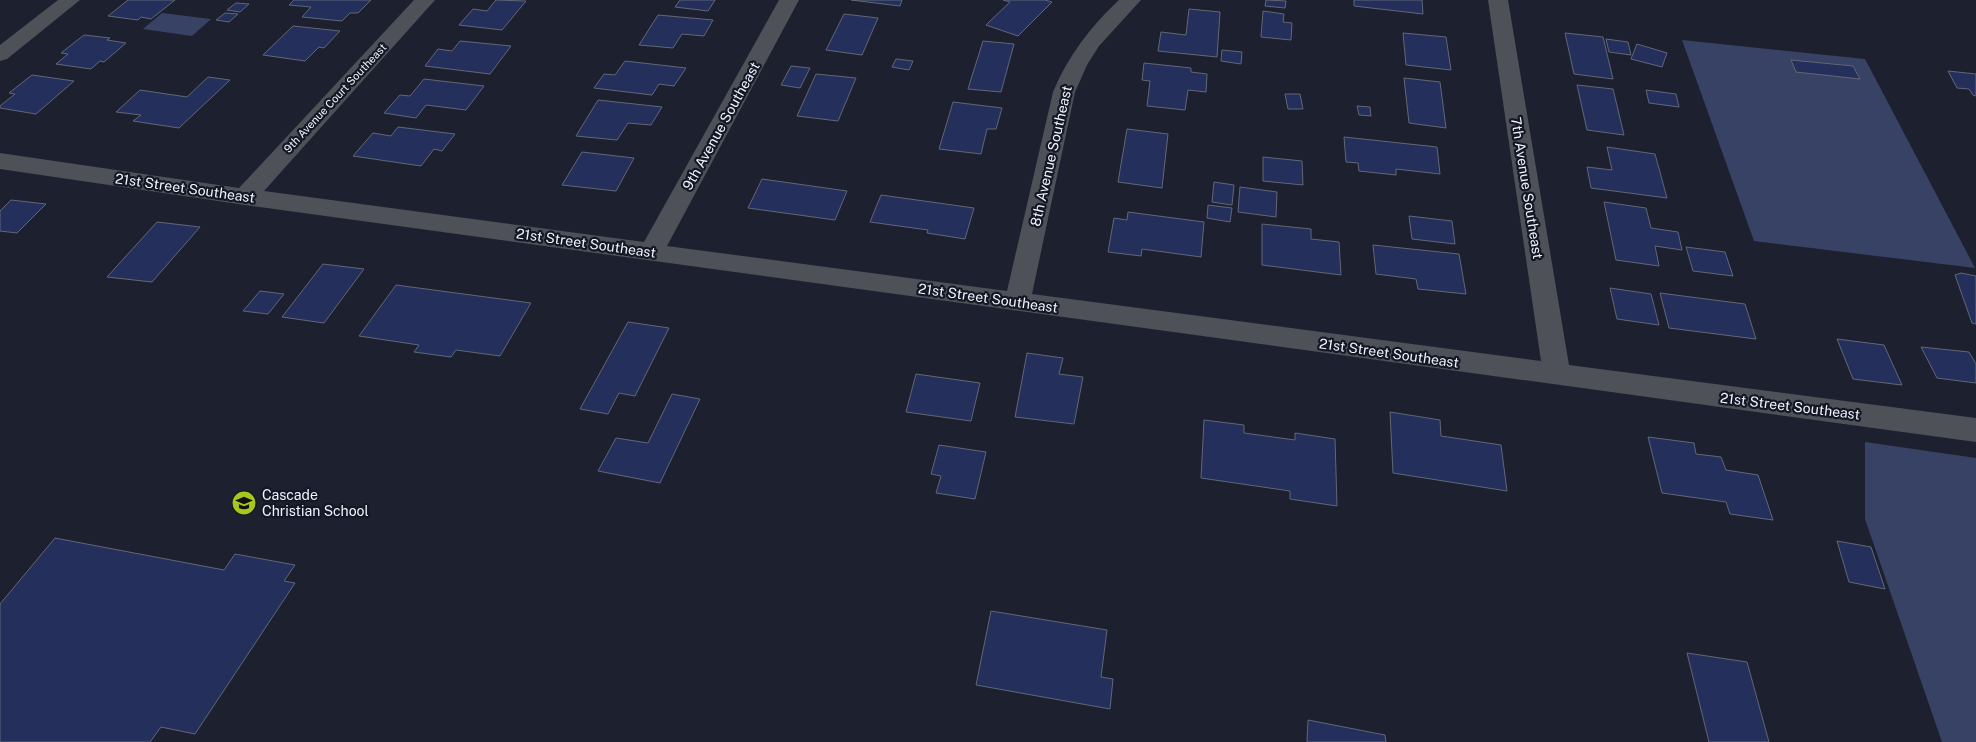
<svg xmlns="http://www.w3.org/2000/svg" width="1976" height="742" viewBox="0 0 1976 742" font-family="'Public Sans',sans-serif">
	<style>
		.green { fill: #384264; fill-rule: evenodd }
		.building { fill: #242f5c; stroke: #616777 }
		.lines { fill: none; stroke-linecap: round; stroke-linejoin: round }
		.minor { fill: #4e5158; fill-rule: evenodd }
		.labels { text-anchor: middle; stroke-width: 4.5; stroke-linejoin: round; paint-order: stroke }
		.far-street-label { font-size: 11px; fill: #f0f3fd; stroke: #141825 }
		.street-label { font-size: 14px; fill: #f0f3fd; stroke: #141825 }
		.poi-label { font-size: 14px; fill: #f0f3fd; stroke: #141825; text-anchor: start }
	</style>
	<rect width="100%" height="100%" fill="#1d212f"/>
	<path class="green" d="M 162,13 L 211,19 L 192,36 L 143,29 Z
		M 1682,40 L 1865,59 L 1975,268 L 1754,241 ZM 1791,60 L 1853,66 L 1860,78 L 1797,72 Z
		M 1865,442 L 1976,458 L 1976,742 L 1942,742 L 1865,519 Z"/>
	<path class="building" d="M 128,0 L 175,0 L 151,19 L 141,17 L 138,20 L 108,16 Z
		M 294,0 L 371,0 L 358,13 L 350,13 L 342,21 L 302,17 L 311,7 L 289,5 Z
		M 496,0 L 526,1 L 502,30 L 459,25 L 473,9 L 487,11 Z
		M 680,0 L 715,0 L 708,11 L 675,7 Z
		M 851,0 L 902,0 L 900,6 Z
		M 1003,0 L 1045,0 L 1052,2 L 1018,36 L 986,25 L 1010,2 Z
		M 1266,0 L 1286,1 L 1285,8 L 1265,6 Z
		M 1354,0 L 1422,0 L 1423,14 L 1354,6 Z
		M 236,3 L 249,4 L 240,12 L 227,10 Z
		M 1189,9 L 1220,12 L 1217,57 L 1158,51 L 1161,32 L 1186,35 Z
		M 1263,11 L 1284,14 L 1283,22 L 1292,23 L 1291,40 L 1261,37 Z
		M 225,13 L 238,14 L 229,22 L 216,20 Z
		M 844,14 L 878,18 L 862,55 L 826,50 Z
		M 658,15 L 713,20 L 704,36 L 682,34 L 673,48 L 639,45 Z
		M 293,26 L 340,31 L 324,48 L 319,47 L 305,61 L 263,55 Z
		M 1403,33 L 1446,37 L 1451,70 L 1406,65 Z
		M 1565,33 L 1603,37 L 1613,79 L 1574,74 Z
		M 84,35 L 110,38 L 107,40 L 126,43 L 104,62 L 100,61 L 91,69 L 56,64 L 68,54 L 61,53 Z
		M 1606,39 L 1628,42 L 1631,55 L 1609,52 Z
		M 460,41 L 511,46 L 490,74 L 425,66 L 438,49 L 452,51 Z
		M 983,41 L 1014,44 L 1001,92 L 968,89 Z
		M 1637,44 L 1667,53 L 1662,67 L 1631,59 Z
		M 1222,50 L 1242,52 L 1241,64 L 1221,61 Z
		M 896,59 L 913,61 L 909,70 L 892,67 Z
		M 1791,60 L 1853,66 L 1860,79 L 1796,72 Z
		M 625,61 L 686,68 L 674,86 L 659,84 L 652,95 L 594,88 L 604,74 L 615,75 Z
		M 1144,63 L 1191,68 L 1191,72 L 1207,74 L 1206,92 L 1188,90 L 1185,110 L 1147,106 L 1150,81 L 1142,80 Z
		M 791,66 L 810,68 L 800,88 L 781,85 Z
		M 1948,71 L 1976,74 L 1976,96 L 1973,95 L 1969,89 L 1957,88 Z
		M 816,74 L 856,78 L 838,121 L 797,116 Z
		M 32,75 L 74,81 L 36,114 L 0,108 L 0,106 L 15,94 L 9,93 Z
		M 208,77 L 230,80 L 179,128 L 133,121 L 141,115 L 116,112 L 140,90 L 187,97 Z
		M 1404,78 L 1440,82 L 1446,128 L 1409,123 Z
		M 424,79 L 484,86 L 466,110 L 426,105 L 416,118 L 384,113 L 400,95 L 410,96 Z
		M 1577,85 L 1613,89 L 1624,135 L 1587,130 Z
		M 1646,90 L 1676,94 L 1679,107 L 1649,103 Z
		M 1285,94 L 1300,94 L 1303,109 L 1288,109 Z
		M 598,100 L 662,107 L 651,125 L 628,123 L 617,140 L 576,136 Z
		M 953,102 L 1002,108 L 996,129 L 987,129 L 981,154 L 939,149 Z
		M 1357,106 L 1370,107 L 1371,116 L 1359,115 Z
		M 398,127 L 455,134 L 442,151 L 434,149 L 421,166 L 353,156 L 373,133 L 391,136 Z
		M 1127,129 L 1168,134 L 1162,188 L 1118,182 Z
		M 1344,137 L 1437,147 L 1440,174 L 1396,169 L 1396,175 L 1359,171 L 1358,163 L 1346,162 Z
		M 1607,147 L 1655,154 L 1667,198 L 1591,188 L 1587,167 L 1612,170 Z
		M 582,152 L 634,158 L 616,191 L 562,185 Z
		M 1263,157 L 1302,161 L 1303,185 L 1263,181 Z
		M 762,179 L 847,191 L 835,220 L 748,208 Z
		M 1214,182 L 1234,185 L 1232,205 L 1212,202 Z
		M 1240,187 L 1277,192 L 1276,217 L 1238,212 Z
		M 881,195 L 974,208 L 965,239 L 927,233 L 928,230 L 870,222 Z
		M 11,200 L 46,204 L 17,233 L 0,231 L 0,211 Z
		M 1604,202 L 1646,208 L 1651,228 L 1678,232 L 1682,250 L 1655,246 L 1659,266 L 1616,260 Z
		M 1208,205 L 1232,208 L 1230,222 L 1207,218 Z
		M 1128,212 L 1204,222 L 1201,257 L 1142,249 L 1141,256 L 1108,252 L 1114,218 L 1127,220 Z
		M 1409,216 L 1452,221 L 1455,244 L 1412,239 Z
		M 157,222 L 200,227 L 152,282 L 107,277 Z
		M 1262,224 L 1311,229 L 1311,239 L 1339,242 L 1341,275 L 1262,265 Z
		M 1373,245 L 1459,254 L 1466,294 L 1418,289 L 1416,279 L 1376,274 Z
		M 1686,247 L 1725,252 L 1733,276 L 1693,271 Z
		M 323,264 L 364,269 L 324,323 L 282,317 Z
		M 1961,273 L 1976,276 L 1976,324 L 1972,323 L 1955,275 Z
		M 396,285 L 531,303 L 500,356 L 456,350 L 451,357 L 414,352 L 419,345 L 359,336 Z
		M 1610,288 L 1651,294 L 1659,325 L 1617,319 Z
		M 260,291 L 284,294 L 268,314 L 243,311 Z
		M 1660,293 L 1745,304 L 1756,339 L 1669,328 Z
		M 628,322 L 669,328 L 635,396 L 619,393 L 608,414 L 580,409 Z
		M 1837,339 L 1884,345 L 1902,385 L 1853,379 Z
		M 1921,347 L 1969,352 L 1976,364 L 1976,383 L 1937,378 Z
		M 1027,353 L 1063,358 L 1059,374 L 1083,377 L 1074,424 L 1015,417 Z
		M 916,374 L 980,383 L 971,421 L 906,412 Z
		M 672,394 L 700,399 L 660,483 L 598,471 L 616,438 L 648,443 Z
		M 1390,412 L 1440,420 L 1441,436 L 1501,445 L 1507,491 L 1393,473 Z
		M 1204,420 L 1244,425 L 1244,433 L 1295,440 L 1295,433 L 1335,439 L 1337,506 L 1290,499 L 1290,491 L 1201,478 Z
		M 1648,437 L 1694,443 L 1696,454 L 1721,457 L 1726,470 L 1758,475 L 1773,520 L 1730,514 L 1726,502 L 1662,493 Z
		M 939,445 L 986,452 L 975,499 L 936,493 L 941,476 L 931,474 Z
		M 55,538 L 224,570 L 235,554 L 295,565 L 284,581 L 295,583 L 195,734 L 161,727 L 150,742 L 0,742 L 0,604 Z
		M 1837,541 L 1871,547 L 1885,589 L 1849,582 Z
		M 991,611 L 1107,630 L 1101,677 L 1113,679 L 1110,709 L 976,685 Z
		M 1687,653 L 1747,662 L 1769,742 L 1709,742 Z
		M 1308,720 L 1385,735 L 1386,742 L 1307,742 Z"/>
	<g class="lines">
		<path class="minor" d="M 58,0 L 80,0 L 7,59 L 0,61 L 0,45 Z
			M 414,0 L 435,0 L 264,191 L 644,242 L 779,0 L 799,0 L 667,246 L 1007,291 L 1053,92 C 1068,56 1091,26 1119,0 L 1141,0 L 1099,46 L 1087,65 L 1075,92 L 1032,294 L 1541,361 L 1488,0 L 1508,0 L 1569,365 L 1976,418 L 1976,442 L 245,205 L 0,169 L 0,153 L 239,188 Z"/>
	</g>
	<defs>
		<symbol id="school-disc" viewBox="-11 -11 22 22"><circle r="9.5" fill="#a8c71d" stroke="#141825"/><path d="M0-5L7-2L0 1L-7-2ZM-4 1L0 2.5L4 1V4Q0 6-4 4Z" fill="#111"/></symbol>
	</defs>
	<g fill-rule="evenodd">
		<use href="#school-disc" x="230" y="489" width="28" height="28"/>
	</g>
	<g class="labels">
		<g class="far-street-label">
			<text transform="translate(335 98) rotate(-47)" y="4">9th Avenue Court Southeast</text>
		</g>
		<g class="street-label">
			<text transform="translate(721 126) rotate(-61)" y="5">9th Avenue Southeast</text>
			<text transform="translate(1051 156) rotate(-77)" y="5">8th Avenue Southeast</text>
			<text transform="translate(185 188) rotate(8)" y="5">21st Street Southeast</text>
			<text transform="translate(1527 188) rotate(81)" y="5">7th Avenue Southeast</text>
			<text transform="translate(586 243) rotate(8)" y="5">21st Street Southeast</text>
			<text transform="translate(988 298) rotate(8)" y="5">21st Street Southeast</text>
			<text transform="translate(1389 353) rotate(8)" y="5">21st Street Southeast</text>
			<text transform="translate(1790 406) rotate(7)" y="5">21st Street Southeast</text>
		</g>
		<g class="poi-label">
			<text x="262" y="500">Cascade<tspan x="262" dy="16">Christian School</tspan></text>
		</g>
	</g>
</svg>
